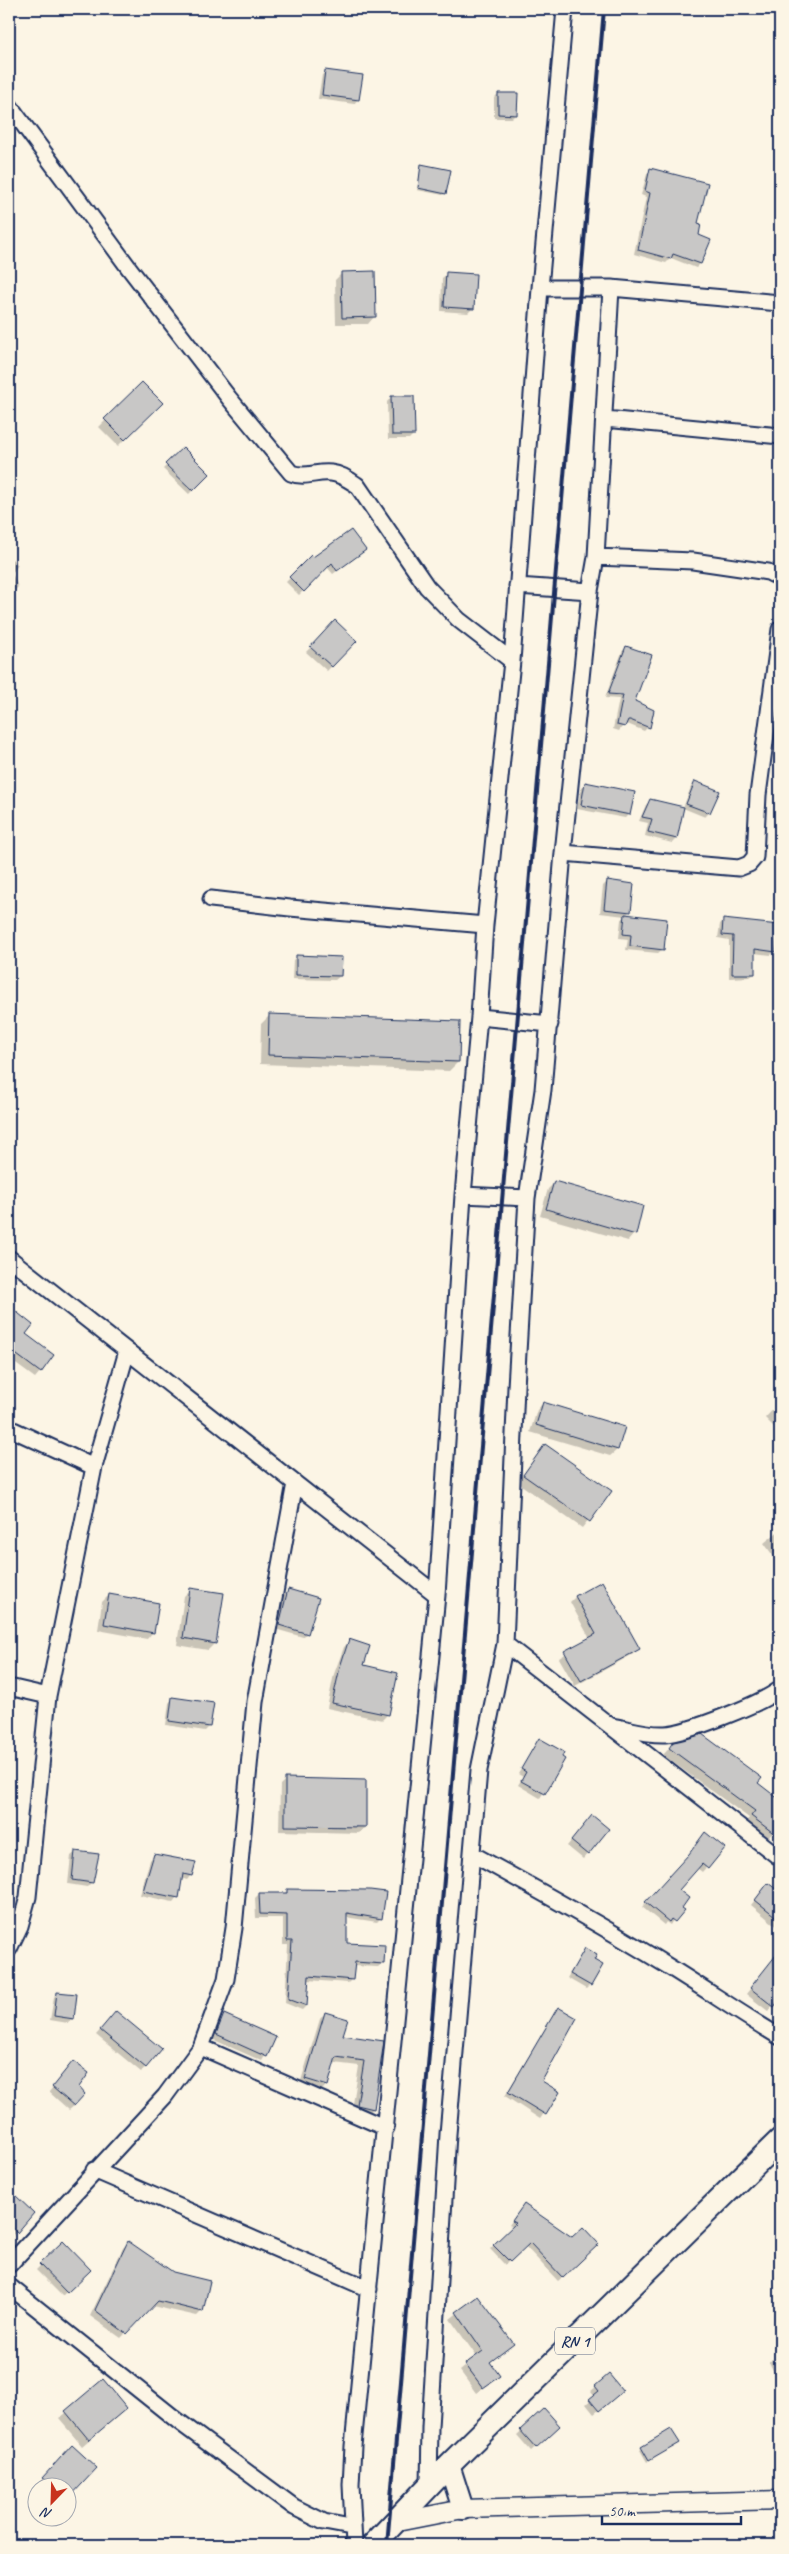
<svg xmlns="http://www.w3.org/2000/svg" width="789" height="2554" viewBox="0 0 789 2554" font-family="Caveat,sans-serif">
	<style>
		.shadow { fill: #0003 }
		.building { fill: #c8c7c6; stroke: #1b2f5e }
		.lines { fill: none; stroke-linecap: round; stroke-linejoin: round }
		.minor-casing { stroke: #1b2f5e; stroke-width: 19 }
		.tertiary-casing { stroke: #1b2f5e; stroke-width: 21 }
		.secondary-casing { stroke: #1b2f5e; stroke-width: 24 }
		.primary-casing { stroke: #1b2f5e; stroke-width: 26 }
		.minor { stroke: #fcf5e5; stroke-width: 15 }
		.tertiary { stroke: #fcf5e5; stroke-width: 18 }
		.secondary { stroke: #fcf5e5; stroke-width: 20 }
		.primary { stroke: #fcf5e5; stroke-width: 22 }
		.rail { stroke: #1b2f5e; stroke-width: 4 }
		.labels { text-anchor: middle; stroke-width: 4.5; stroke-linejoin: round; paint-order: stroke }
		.shield { fill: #fcf5e5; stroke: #5e6a86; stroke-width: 1 }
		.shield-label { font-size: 16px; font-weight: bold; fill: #1b2f5e }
	</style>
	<rect width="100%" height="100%" fill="#fcf5e5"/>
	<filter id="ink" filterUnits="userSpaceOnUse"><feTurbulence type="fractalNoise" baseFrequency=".02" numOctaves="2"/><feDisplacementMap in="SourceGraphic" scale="10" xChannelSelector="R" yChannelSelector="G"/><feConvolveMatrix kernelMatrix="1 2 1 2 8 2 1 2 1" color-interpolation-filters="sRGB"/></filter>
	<g filter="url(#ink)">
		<path class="shadow" d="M 326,71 L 358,99 L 354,104 L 318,99 L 322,75 Z
			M 498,94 L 516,114 L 512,118 L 494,118 L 494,98 Z
			M 421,165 L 445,193 L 443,195 L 417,190 Z
			M 651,170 L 697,224 L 700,264 L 696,268 L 671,258 L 666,263 L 634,254 L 646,197 L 641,195 L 647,174 Z
			M 342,273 L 374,317 L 368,324 L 336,324 L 335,280 Z
			M 447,274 L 473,308 L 468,313 L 441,311 L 442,278 Z
			M 142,384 L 161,403 L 118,446 L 99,427 Z
			M 391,397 L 414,434 L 409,439 L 388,439 L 387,402 Z
			M 183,449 L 208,474 L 189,494 L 163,469 Z
			M 364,550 L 333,574 L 327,567 L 299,595 L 286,582 L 311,557 L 313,558 Z
			M 9,556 L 18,565 L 12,573 L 18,587 L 9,596 Z
			M 335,622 L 355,641 L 327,671 L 306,652 Z
			M 626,647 L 633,702 L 648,727 L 644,731 L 625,723 L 619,731 L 613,729 L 619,699 L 605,698 L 622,652 Z
			M 696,783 L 709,813 L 705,817 L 683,808 L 676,839 L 672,843 L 645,836 L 648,823 L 639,821 L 646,805 L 650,801 L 683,808 L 691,787 Z
			M 586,784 L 629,814 L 625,818 L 577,809 L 581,788 Z
			M 607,882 L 630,911 L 625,916 L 600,913 L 603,886 Z
			M 626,916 L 663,949 L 658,953 L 626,950 L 628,939 L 619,938 L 621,920 Z
			M 724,920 L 775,951 L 771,955 L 754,953 L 754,974 L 750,977 L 729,978 L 729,940 L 718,938 L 720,924 Z
			M 297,956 L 340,976 L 335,980 L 292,979 L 293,960 Z
			M 270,1015 L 459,1023 L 458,1062 L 449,1071 L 260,1064 L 261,1024 Z
			M 780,1048 L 780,1079 L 774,1079 L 779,1049 Z
			M 555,1182 L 634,1234 L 628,1241 L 540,1216 L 548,1189 Z
			M 9,1307 L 32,1325 L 24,1335 L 40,1372 L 35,1378 L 9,1359 Z
			M 780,1402 L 780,1433 L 765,1418 Z
			M 543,1403 L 617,1450 L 610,1456 L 530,1432 L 537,1410 Z
			M 545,1446 L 610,1492 L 582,1528 L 517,1482 Z
			M 780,1530 L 780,1552 L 774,1557 L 764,1543 Z
			M 191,1589 L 215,1643 L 208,1650 L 177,1645 L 184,1596 Z
			M 289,1591 L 307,1633 L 303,1637 L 275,1629 L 284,1595 Z
			M 109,1595 L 153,1632 L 147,1639 L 98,1630 L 102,1602 Z
			M 575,1597 L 638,1648 L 633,1654 L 575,1686 L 559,1658 L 590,1639 L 570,1602 Z
			M 350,1641 L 388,1714 L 382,1720 L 327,1708 L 334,1674 L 344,1647 Z
			M 173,1698 L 209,1727 L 205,1731 L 166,1725 L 169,1703 Z
			M 540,1740 L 564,1760 L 540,1798 L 518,1785 L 523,1777 L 518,1774 Z
			M 674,1743 L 757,1783 L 780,1801 L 780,1825 L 767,1839 L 745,1823 L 749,1818 L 663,1755 Z
			M 286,1779 L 365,1827 L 359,1833 L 279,1831 L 280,1785 Z
			M 588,1821 L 587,1854 L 583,1859 L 567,1846 Z
			M 723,1848 L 702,1872 L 697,1868 L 677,1890 L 680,1908 L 670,1925 L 666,1922 L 664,1925 L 642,1907 L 685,1860 Z
			M 76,1852 L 92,1882 L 87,1887 L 68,1884 L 71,1856 Z
			M 154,1855 L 191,1875 L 187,1880 L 181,1878 L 177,1897 L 173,1902 L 140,1895 L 150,1860 Z
			M 768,1884 L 780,1894 L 780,1929 L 751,1905 Z
			M 287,1891 L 381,1918 L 377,1922 L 345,1917 L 346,1944 L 383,1963 L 378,1967 L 353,1966 L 352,1979 L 348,1983 L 308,1980 L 306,2006 L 302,2010 L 285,2003 L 288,1945 L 283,1945 L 283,1918 L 256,1918 L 255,1898 L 259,1894 L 284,1894 Z
			M 585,1949 L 593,1961 L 590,1985 L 586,1989 L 567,1978 Z
			M 780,1951 L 780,2009 L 774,2004 L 768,2011 L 746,1994 Z
			M 58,1993 L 76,1995 L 73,2019 L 68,2023 L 50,2020 L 54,1997 Z
			M 558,2009 L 540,2081 L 558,2093 L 540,2119 L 505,2096 Z
			M 325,2013 L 341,2036 L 382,2042 L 373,2109 L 367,2114 L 352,2110 L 359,2066 L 334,2063 L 327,2085 L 321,2091 L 300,2084 L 320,2019 Z
			M 225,2015 L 275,2038 L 262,2061 L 212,2039 Z
			M 112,2017 L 161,2049 L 141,2072 L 96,2035 Z
			M 69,2067 L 77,2087 L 74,2106 L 69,2110 L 49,2092 Z
			M 9,2192 L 33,2213 L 12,2236 L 9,2233 Z
			M 524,2205 L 572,2238 L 598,2244 L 558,2281 L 525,2246 L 505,2265 L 490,2249 L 513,2227 L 509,2225 Z
			M 63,2243 L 89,2270 L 62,2296 L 36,2270 Z
			M 128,2243 L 202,2311 L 197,2316 L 152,2306 L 121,2338 L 90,2316 L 123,2248 Z
			M 478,2297 L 513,2344 L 489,2363 L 499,2376 L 476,2393 L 460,2371 L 477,2357 L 450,2319 Z
			M 780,2354 L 780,2380 L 778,2381 L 769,2362 Z
			M 609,2376 L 617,2395 L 594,2414 L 586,2404 L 595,2396 L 591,2391 Z
			M 103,2381 L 126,2408 L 82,2446 L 59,2419 Z
			M 544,2410 L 559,2426 L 531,2451 L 517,2435 Z
			M 670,2431 L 677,2444 L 647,2462 L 640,2450 Z
			M 72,2447 L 95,2468 L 68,2497 L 68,2486 L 43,2486 L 39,2483 Z"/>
		<path class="building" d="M 325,70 L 363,75 L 359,100 L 322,95 Z
			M 498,93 L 518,93 L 517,115 L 498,114 Z
			M 421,164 L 451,170 L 446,194 L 418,188 Z
			M 650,168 L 708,183 L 698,223 L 701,224 L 699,235 L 711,240 L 701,264 L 673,254 L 671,259 L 638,250 L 650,193 L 645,191 Z
			M 375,271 L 376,317 L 342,318 L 341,272 Z
			M 446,272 L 476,274 L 474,309 L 444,307 Z
			M 142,382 L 163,403 L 125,440 L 104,419 Z
			M 391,396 L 414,396 L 415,435 L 392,435 Z
			M 183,447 L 210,474 L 193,491 L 165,464 Z
			M 351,530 L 366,550 L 337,571 L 332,563 L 304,592 L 289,577 L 311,555 L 313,557 Z
			M 335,620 L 357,641 L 332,667 L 310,647 Z
			M 626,646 L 652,655 L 635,701 L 654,710 L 650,728 L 630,720 L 628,720 L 625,727 L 617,725 L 623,695 L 608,694 Z
			M 695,781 L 720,791 L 710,813 L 686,804 Z
			M 585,782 L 635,792 L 630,815 L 581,805 Z
			M 650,799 L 684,807 L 677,839 L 648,832 L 652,819 L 642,817 Z
			M 607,880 L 634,884 L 631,912 L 604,909 Z
			M 625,914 L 667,919 L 664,950 L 630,946 L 631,935 L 623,934 Z
			M 723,919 L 779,925 L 776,952 L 755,949 L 755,974 L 732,974 L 733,936 L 722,935 Z
			M 296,955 L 342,957 L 341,976 L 296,975 Z
			M 269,1014 L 460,1021 L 459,1062 L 268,1055 Z
			M 554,1181 L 643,1206 L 636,1235 L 546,1209 Z
			M 9,1306 L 33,1325 L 26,1334 L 54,1355 L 41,1373 L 9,1349 Z
			M 543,1402 L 625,1427 L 618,1450 L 536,1425 Z
			M 545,1444 L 612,1491 L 590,1522 L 523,1475 Z
			M 602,1581 L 640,1649 L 581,1681 L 564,1651 L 596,1634 L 575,1596 Z
			M 190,1588 L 224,1593 L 216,1644 L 183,1638 Z
			M 288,1589 L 319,1598 L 308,1634 L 279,1625 Z
			M 109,1594 L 159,1603 L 154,1633 L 104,1624 Z
			M 349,1639 L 370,1646 L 364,1665 L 398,1673 L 389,1715 L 332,1703 L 340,1667 Z
			M 172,1697 L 214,1703 L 210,1727 L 169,1721 Z
			M 702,1734 L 762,1778 L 758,1783 L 780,1800 L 780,1838 L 751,1816 L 755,1811 L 669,1748 L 673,1742 Z
			M 539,1738 L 564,1752 L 562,1757 L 565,1759 L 545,1794 L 521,1781 L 526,1772 L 521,1769 Z
			M 285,1778 L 366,1780 L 366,1827 L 285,1826 Z
			M 592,1815 L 609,1829 L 588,1855 L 571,1841 Z
			M 705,1832 L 725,1848 L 708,1869 L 702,1864 L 679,1890 L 689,1898 L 682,1908 L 685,1910 L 675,1922 L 671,1919 L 669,1922 L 645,1902 L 689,1854 Z
			M 75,1851 L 99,1854 L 93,1883 L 72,1880 Z
			M 154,1854 L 196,1862 L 192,1876 L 183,1874 L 179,1898 L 143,1891 Z
			M 768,1883 L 780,1892 L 780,1920 L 755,1900 Z
			M 287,1889 L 370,1890 L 386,1892 L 382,1919 L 347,1913 L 347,1943 L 385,1945 L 384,1964 L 355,1962 L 353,1980 L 309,1976 L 307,2006 L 288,1999 L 292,1941 L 287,1941 L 287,1915 L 260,1914 L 259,1893 L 287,1893 Z
			M 585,1948 L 597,1955 L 594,1960 L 603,1965 L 591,1986 L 570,1974 Z
			M 780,1950 L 780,1999 L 774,2007 L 750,1988 Z
			M 57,1992 L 77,1994 L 74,2019 L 54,2016 Z
			M 558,2007 L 577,2018 L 542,2081 L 560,2092 L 546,2115 L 508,2092 Z
			M 116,2011 L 162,2049 L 146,2068 L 100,2030 Z
			M 325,2012 L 348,2019 L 343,2035 L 384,2041 L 374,2109 L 357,2105 L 364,2061 L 336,2057 L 328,2086 L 305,2079 Z
			M 224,2014 L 276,2037 L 267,2057 L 216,2034 Z
			M 73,2061 L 89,2073 L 79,2087 L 85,2094 L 74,2106 L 52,2087 Z
			M 15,2195 L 34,2213 L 17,2233 L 9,2225 L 9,2203 Z
			M 524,2204 L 572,2237 L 583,2227 L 599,2244 L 563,2278 L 530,2243 L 510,2262 L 493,2245 L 516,2223 L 512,2221 Z
			M 63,2241 L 91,2270 L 67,2293 L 39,2264 Z
			M 128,2241 L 173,2272 L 210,2281 L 203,2312 L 158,2301 L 127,2334 L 95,2310 Z
			M 478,2296 L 514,2344 L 490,2362 L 500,2376 L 483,2388 L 465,2364 L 483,2351 L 456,2312 Z
			M 609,2374 L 623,2391 L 599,2411 L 589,2399 L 599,2391 L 595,2386 Z
			M 103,2379 L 127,2408 L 89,2440 L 65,2411 Z
			M 544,2408 L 560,2426 L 536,2448 L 520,2430 Z
			M 671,2429 L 680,2443 L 649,2461 L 641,2447 Z
			M 72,2445 L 97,2468 L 68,2499 L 68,2486 L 52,2486 L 42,2478 Z"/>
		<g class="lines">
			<defs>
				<path id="minor" d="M 9,105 L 129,268 L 229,398 L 291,473 C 305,479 317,471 331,473 C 341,474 349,480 357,485 L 427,587 L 459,620 L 512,661
					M 540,288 L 611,288 L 780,303
					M 605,419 L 780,436
					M 596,557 L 693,561 L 768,572 L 780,578
					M 517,586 L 590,591
					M 563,853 L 739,868 L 749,864 L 755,857 L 758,795 L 780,629
					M 211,899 L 290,908 L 485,925
					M 479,1017 L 550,1024
					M 463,1195 L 527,1198
					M 9,1258 L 437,1595
					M 9,1428 L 94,1467
					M 505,1644 L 780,1858
					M 9,1687 L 48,1696
					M 612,1726 C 628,1729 648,1735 665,1734 C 687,1733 763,1703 780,1689
					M 474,1855 C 540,1891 607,1928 671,1968 C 708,1991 743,2015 780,2037
					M 9,1949 L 20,1926 L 28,1897 L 48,1696 L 94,1467 L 127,1351
					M 201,2047 L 386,2128
					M 94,2170 L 369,2289
					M 9,2265 L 165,2096 L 201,2047 L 226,1979 L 234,1928 L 255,1702 L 295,1483
					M 9,2286 L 178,2421 L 294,2507 L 324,2522 L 351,2527
					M 429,2485 L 430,2427 L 448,2134 L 479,1770 L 505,1644 L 516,1387 L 527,1198 L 543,1090 L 563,853 L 590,591 L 596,557 L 611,288
					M 354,2545 L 351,2485 L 353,2446 L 437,1595 L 463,1195 L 479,1017 L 485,925 L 512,661 L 540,288 L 565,9"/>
				<path id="tertiary" d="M 397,2522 L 463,2509 L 780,2500"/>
				<path id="secondary" d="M 449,2465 L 463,2509"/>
				<path id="primary" d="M 373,2545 L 449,2465 L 780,2140"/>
			</defs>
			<use href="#minor" class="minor-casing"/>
			<use href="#tertiary" class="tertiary-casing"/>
			<use href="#secondary" class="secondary-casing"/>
			<use href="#primary" class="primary-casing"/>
			<use href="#minor" class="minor"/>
			<use href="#tertiary" class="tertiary"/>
			<use href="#secondary" class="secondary"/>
			<use href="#primary" class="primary"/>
			<path class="rail" d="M 387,2545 L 604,9"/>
		</g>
	</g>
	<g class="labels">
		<rect class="shield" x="555" y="2327.5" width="40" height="27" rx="4"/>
		<g class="shield-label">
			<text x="575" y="2347">RN 1</text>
		</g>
	</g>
	<rect width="789" height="2554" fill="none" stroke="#fcf5e5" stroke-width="30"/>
	<rect x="15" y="15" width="759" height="2524" fill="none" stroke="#1b2f5e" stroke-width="2" filter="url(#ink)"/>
	<g transform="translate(52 2502) rotate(203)"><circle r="24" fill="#fcf5e5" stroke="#a2a6af"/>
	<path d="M0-4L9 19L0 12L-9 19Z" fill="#c8321e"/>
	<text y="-8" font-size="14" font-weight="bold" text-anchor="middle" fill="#1b2f5e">N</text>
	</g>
	<path d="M602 2516v8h139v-8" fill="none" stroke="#1b2f5e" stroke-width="2.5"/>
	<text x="609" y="2516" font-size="15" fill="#1b2f5e" stroke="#fcf5e5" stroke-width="4" paint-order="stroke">50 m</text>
</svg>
